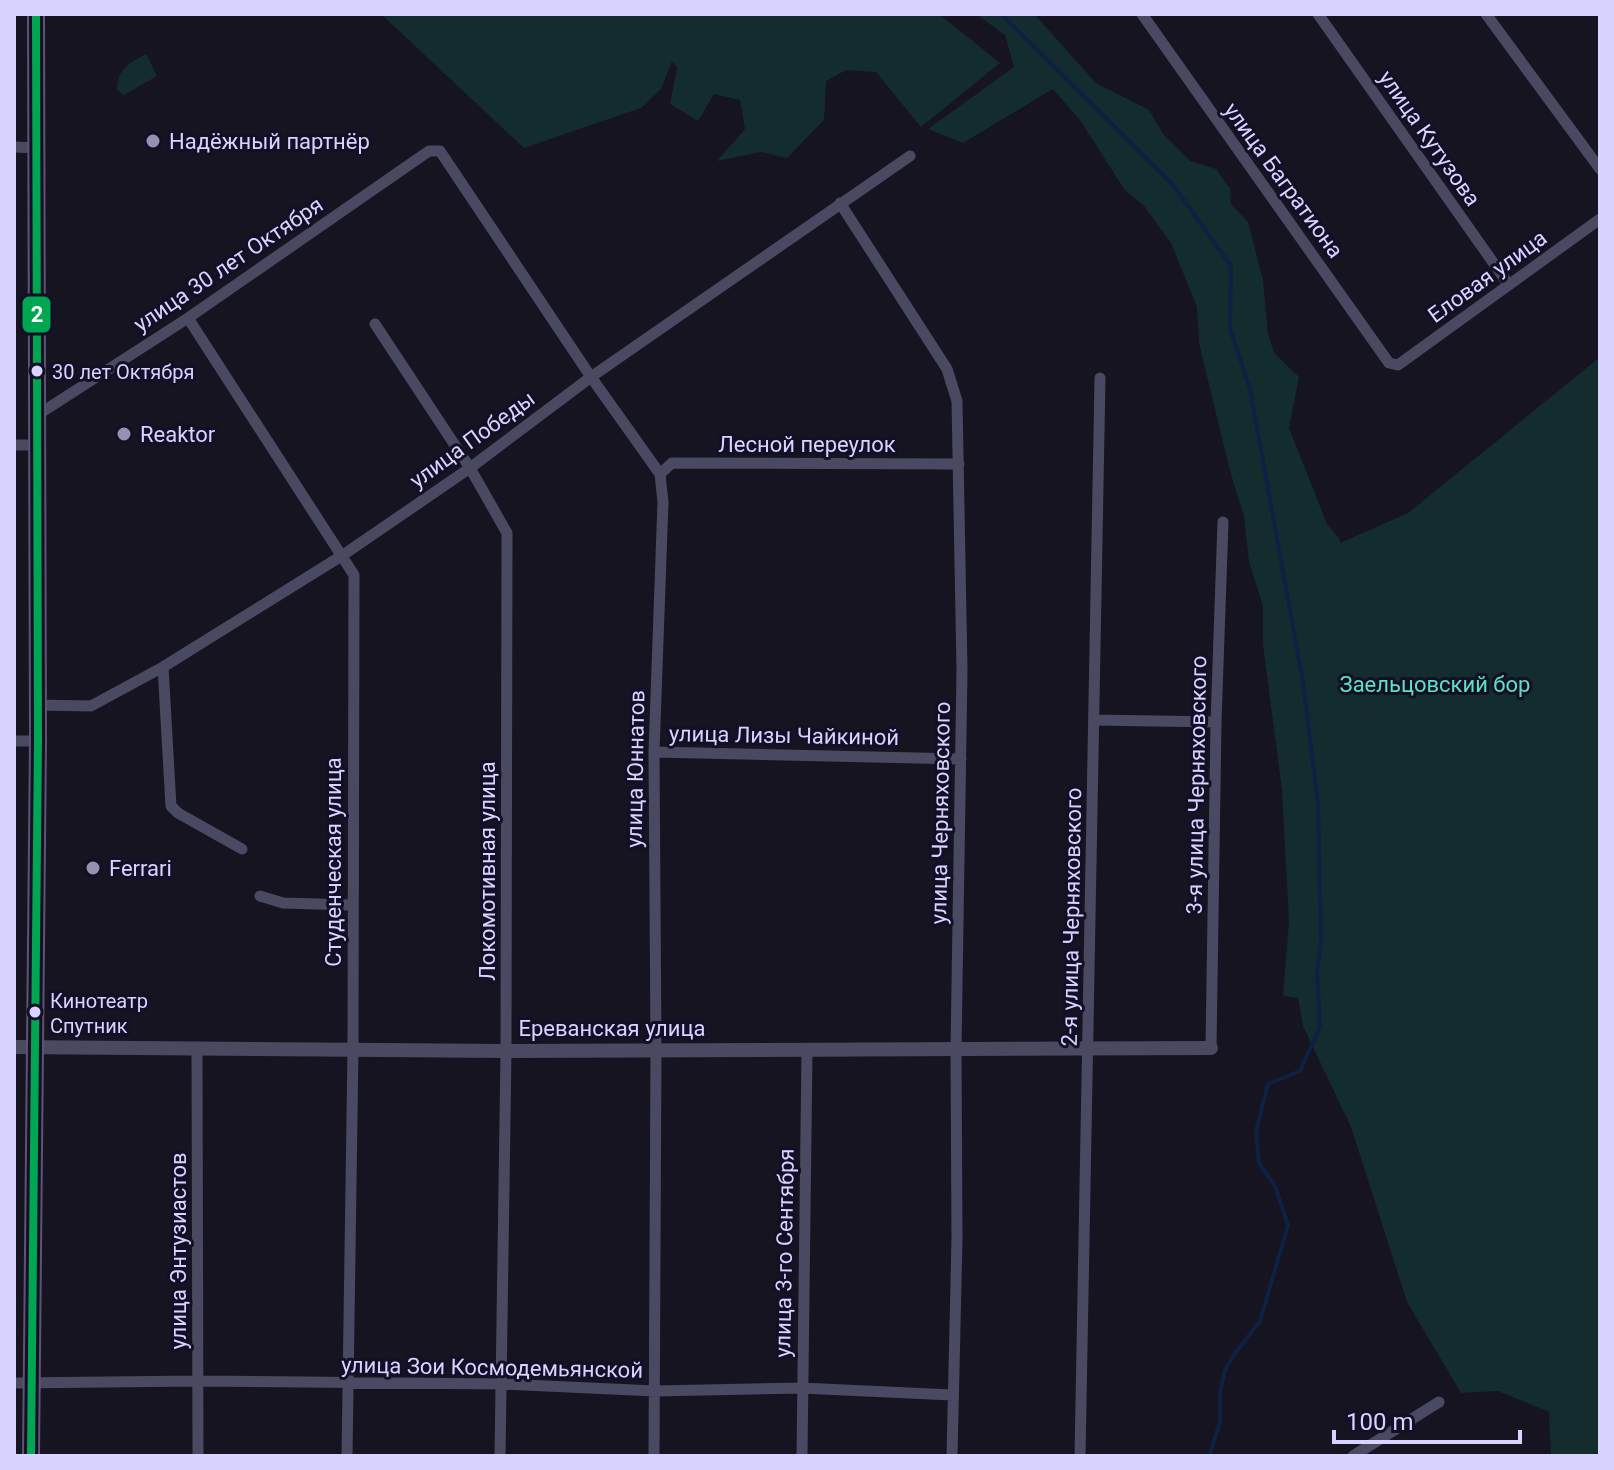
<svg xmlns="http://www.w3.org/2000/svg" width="1614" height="1470" viewBox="0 0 1614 1470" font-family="Roboto,sans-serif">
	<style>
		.green { fill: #132c2d }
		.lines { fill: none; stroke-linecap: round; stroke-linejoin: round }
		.stream { stroke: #0d2144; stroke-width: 4 }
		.minor { stroke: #4a4962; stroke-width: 11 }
		.tertiary { stroke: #4a4962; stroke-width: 14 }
		.primary { stroke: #5e5373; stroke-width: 18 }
		.bus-1-casing { stroke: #130f26; stroke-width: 14 }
		.bus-1 { stroke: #00a651; stroke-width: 8 }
		.poi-dot { fill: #9591b1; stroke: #130f26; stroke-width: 3 }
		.bus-dot { fill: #d9d4ff; stroke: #130f26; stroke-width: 3 }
		.labels { text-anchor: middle; stroke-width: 6; stroke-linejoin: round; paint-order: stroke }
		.bus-label { font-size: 20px; fill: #d9d4ff; stroke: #130f26; text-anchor: start }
		.street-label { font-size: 22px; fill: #d9d4ff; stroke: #130f26 }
		.poi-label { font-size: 22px; fill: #d9d4ff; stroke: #130f26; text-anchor: start }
		.park-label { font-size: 22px; fill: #5fe0c0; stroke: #130f26 }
		.line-badge { stroke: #130f26; stroke-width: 3 }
		.badge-label { font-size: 22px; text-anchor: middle; font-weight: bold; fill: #fff }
	</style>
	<rect width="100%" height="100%" fill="#161421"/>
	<path class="green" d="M 381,14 L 939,14 L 1000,63 L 921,127 L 876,72 L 846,70 L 826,81 L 824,120 L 787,158 L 761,152 L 717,161 L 745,129 L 740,100 L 714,94 L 698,121 L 670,104 L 677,68 L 672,61 L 661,89 L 641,108 L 524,148 Z
		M 976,14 L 1034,14 L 1096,83 L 1149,110 L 1163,134 L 1190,161 L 1216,169 L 1230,189 L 1231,204 L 1248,222 L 1263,280 L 1268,334 L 1274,353 L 1299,377 L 1289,428 L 1327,524 L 1339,538 L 1340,543 L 1408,513 L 1600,357 L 1600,1456 L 1551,1456 L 1549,1412 L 1498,1391 L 1461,1393 L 1407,1302 L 1351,1127 L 1303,1026 L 1298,998 L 1283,996 L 1289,922 L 1282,790 L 1263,645 L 1263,606 L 1249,562 L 1244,516 L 1230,471 L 1199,343 L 1197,307 L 1171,243 L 1144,206 L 1124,189 L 1080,120 L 1053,89 L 963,143 L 928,129 L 1014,67 L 1005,35 Z
		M 146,54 L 157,76 L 124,95 L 117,90 C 118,68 128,64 146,54 Z"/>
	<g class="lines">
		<path class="stream" d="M 1001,14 L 1173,185 L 1231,266 L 1230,328 L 1250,389 L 1303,682 L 1318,803 L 1321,942 L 1317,974 L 1320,1027 L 1300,1071 L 1268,1084 L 1256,1131 L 1259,1163 L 1275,1186 L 1288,1225 L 1260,1321 L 1236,1352 L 1225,1370 L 1220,1392 L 1220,1422 L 1209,1456"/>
		<path class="minor" d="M 1142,14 L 1389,363 L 1398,365 L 1600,219
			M 1318,14 L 1509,285
			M 1486,14 L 1600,169
			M 14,147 L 38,148
			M 840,203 L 947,369 L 957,401 L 962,670 L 956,1049 L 957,1239 L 952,1456
			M 188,318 L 354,575 L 353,1049 L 347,1456
			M 375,324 L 470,468 L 507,533 L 506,1051 L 500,1456
			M 39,414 L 188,318 L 429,151 L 440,151 L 591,377 L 660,474 L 663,502 L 654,752 L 656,1049 L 654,1456
			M 14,445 L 39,445
			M 660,474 L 672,463 L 959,464
			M 163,667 L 171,806 L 178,813 L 242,849
			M 36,705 L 91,706 L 163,667 L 343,555 L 470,468 L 591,377 L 910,156
			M 1094,720 L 1216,722
			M 14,741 L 38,741
			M 654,752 L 961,759
			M 260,896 L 283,903 L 352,905
			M 197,1047 L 198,1456
			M 1211,1048 L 1216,722 L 1223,522
			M 14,1383 L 198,1381 L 501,1384 L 655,1391 L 801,1388 L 952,1395
			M 802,1456 L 807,1050
			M 1080,1456 L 1100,378
			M 1353,1456 L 1439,1402"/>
		<path class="tertiary" d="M 14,1047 L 506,1051 L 1211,1048"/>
		<path class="primary" d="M 31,1456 L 38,741 L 36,14"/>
		<defs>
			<path id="bus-1" d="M 31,1456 L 38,741 L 36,14"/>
		</defs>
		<use href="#bus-1" class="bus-1-casing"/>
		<use href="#bus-1" class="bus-1"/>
	</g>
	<g class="poi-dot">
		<circle cx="153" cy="141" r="8"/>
		<circle cx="124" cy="434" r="8"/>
		<circle cx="93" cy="868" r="8"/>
	</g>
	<g class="bus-dot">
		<circle cx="37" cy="371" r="7"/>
		<circle cx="35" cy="1012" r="7"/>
	</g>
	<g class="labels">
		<g class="bus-label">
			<text x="52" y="379">30 лет Октября</text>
			<text x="50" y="1008">Кинотеатр<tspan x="50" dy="25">Спутник</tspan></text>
		</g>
		<g class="street-label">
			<text transform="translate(1430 138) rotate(55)" y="8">улица Кутузова</text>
			<text transform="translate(1284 180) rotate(54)" y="8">улица Багратиона</text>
			<text transform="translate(228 264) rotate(-34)" y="8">улица 30 лет Октября</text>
			<text transform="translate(1487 276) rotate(-36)" y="8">Еловая улица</text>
			<text transform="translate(472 439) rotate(-36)" y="8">улица Победы</text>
			<text x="807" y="452">Лесной переулок</text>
			<text transform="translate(784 735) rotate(1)" y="8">улица Лизы Чайкиной</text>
			<text transform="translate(635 769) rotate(-89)" y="8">улица Юннатов</text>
			<text transform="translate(1196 785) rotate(-89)" y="8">3-я улица Черняховского</text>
			<text transform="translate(940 813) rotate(-89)" y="8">улица Черняховского</text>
			<text transform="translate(333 862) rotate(-90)" y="8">Студенческая улица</text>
			<text transform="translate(487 871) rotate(-90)" y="8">Локомотивная улица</text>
			<text transform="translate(1071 917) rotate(-89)" y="8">2-я улица Черняховского</text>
			<text x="612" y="1036">Ереванская улица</text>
			<text transform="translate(178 1251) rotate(-90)" y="8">улица Энтузиастов</text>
			<text transform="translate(784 1253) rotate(-89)" y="8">улица 3-го Сентября</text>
			<text transform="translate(492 1367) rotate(1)" y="8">улица Зои Космодемьянской</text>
		</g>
		<g class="poi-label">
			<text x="169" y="149">Надёжный партнёр</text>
			<text x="140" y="442">Reaktor</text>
			<text x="109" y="876">Ferrari</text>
		</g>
		<g class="park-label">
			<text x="1435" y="692">Заельцовский бор</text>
		</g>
	</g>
	<rect class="line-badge" x="21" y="295" width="31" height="39" rx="8" fill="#00a651"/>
	<g class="badge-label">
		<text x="37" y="322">2</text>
	</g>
	<rect width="1614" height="1470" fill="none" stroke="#d9d4ff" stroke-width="32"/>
	<path d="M1334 1430v12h186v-12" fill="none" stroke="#d9d4ff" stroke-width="4"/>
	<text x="1346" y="1430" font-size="24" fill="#d9d4ff" stroke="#130f26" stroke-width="6" paint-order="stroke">100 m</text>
</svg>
